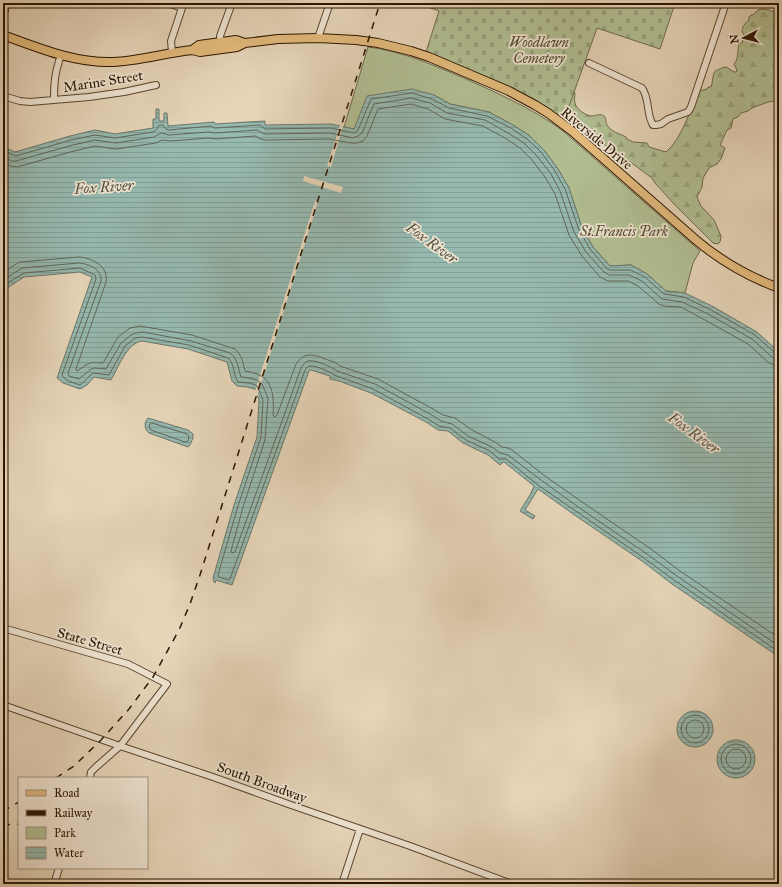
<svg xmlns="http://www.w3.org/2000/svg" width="782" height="887" viewBox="0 0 782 887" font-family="'IM FELL Great Primer',serif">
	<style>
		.forest { fill: url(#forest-firs); stroke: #6e6a4a }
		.cemetery { fill: url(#cemetery-stones); stroke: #6e6a4a }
		.park { fill: #b1be92; stroke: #6e6a4a }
		.water { fill: url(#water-rules); stroke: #6b776a }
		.pier { fill: #e6d5b9 }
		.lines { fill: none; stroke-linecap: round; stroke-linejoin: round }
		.shore { stroke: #606758; stroke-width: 1 }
		.minor-casing { stroke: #59452f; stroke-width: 8 }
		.major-casing { stroke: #2a1501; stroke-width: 10 }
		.minor { stroke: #efe4d2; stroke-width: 6 }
		.major { stroke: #e3ba7c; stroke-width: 8 }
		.rail { stroke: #2a1501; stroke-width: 1.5; stroke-dasharray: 7 7; stroke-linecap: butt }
		.labels { text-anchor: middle; stroke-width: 3.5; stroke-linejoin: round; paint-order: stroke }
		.park-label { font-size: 14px; font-style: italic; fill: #52482c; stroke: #efe4d2 }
		.street-label { font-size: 14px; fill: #2a1501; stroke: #efe4d2 }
		.water-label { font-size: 15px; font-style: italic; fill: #504e3e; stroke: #efe4d2 }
	</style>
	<defs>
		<pattern id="forest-firs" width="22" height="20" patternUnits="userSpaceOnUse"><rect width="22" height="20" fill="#b1be92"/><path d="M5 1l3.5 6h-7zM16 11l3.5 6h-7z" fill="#98a27c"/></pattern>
		<pattern id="cemetery-stones" width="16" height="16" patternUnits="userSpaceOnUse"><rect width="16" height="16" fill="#b1be92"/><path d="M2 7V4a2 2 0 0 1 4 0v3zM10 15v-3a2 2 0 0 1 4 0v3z" fill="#98a27c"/></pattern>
		<pattern id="water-rules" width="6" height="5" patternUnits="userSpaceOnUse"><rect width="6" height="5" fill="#96b9b0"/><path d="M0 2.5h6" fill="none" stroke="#819e96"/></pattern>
	</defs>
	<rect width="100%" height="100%" fill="#e6d5b9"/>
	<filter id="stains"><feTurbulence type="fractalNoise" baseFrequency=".005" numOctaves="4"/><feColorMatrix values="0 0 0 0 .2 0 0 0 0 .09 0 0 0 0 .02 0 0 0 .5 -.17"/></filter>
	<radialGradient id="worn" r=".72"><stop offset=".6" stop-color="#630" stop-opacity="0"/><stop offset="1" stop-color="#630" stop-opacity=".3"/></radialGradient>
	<path class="forest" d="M 762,9 L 769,10 L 776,13 L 779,13 L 779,89 L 775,101 L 768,102 L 752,108 L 748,111 L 741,113 L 738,117 L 733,119 L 731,128 L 727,130 L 720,145 L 725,148 L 721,159 L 717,164 L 709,168 L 703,178 L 702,187 L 697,197 L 701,206 L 714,220 L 721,236 L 720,242 L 718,244 L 713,243 L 675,205 L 655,183 L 652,178 L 633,164 L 612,151 L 610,148 L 573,126 L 557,113 L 571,91 L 575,93 C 575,96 574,100 575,103 C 576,109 586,116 592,116 C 596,116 600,113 604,116 C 607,119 605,122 607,125 C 611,132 619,133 626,137 L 627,139 L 633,142 L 647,143 L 649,147 L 666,152 C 682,139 690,109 699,91 L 707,89 L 708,87 L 711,87 C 713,82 712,76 715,71 C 719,70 722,67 726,67 L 734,72 L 736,72 L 737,70 L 734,64 C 739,59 737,51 739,44 L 742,43 L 744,34 L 742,32 C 742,27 745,23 749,20 L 749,17 L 751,15 L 753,15 L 758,10 Z"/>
	<path class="cemetery" d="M 417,3 L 675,3 L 660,49 L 597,28 L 564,120 L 547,108 L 426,52 L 439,11 Z"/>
	<path class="park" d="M 368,47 C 402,51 433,65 464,78 C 499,94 532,108 563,131 L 700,251 L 693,263 L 685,293 L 666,291 L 647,274 L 631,265 L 610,266 L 593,247 L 582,228 L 569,188 L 558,169 L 544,150 L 530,136 L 513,125 L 489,112 L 450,104 L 434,95 L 354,129 L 344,127 Z"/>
	<path class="water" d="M 412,89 L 434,95 L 450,104 L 489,112 L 513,125 L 530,136 L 544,150 L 558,169 L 569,188 L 582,228 L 593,247 L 610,266 L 631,265 L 647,274 L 666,291 L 685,293 L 712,306 L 757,332 L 779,352 L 779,657 L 672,584 L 642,561 L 576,516 L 538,489 L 525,510 L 535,516 L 533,519 L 520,511 L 530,495 L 534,486 L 504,462 L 502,463 L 500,465 L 488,455 L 463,443 L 448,431 L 438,430 L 426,422 L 371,393 L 339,381 L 330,379 L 330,376 L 311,370 L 309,371 L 232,585 L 216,580 L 215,583 L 214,582 L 213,578 L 234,505 L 257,437 L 259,400 L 255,389 L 247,387 L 237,386 L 232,381 L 227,362 L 188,349 L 142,341 C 127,343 118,368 111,380 L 94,377 L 87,385 L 80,389 L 63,383 L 57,378 L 92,277 L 80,272 L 24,277 L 7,288 L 3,289 L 3,147 L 15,152 L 70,136 L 95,130 L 115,134 L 153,128 L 153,119 L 156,119 L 156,109 L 159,109 L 159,121 L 164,121 L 164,113 L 167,113 L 168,126 L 214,122 L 215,124 L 265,121 L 265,125 L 331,124 L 354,129 L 367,96 Z
		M 148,418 L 188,430 L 193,434 L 193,438 L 190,445 L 188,447 L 149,433 C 144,429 144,422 148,418 Z
		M677 729a18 18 0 1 1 36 0a18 18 0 1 1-36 0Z
		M717 759a19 19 0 1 1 38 0a19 19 0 1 1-38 0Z"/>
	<path class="pier" d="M 340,125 L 343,126 L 331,167 L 327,166 Z
		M 304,176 L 343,187 L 341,193 L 303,181 Z
		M 315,201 L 318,202 L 256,400 L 254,394 Z"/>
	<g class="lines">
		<path class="shore" d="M 3,151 L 16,156 L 71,140 L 95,135 L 115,138 L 153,132 C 160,129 155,125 163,125 L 166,129 L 169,130 L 211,126 L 215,128 L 260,125 L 265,129 L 330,128 L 354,133 L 358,130 L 371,99 L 412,93 L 432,99 L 449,108 L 487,116 L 511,128 L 527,139 L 541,152 L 555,171 L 565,189 L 579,230 L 590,249 L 607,269 L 610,270 L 630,270 L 645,277 L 664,294 L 684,297 L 711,310 L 755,335 L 775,353 L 779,354
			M 3,157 L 12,161 L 16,161 L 73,145 L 95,140 L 116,143 L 154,137 L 161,133 L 169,135 L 209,132 L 215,133 L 257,130 L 262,133 L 266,134 L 330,133 L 353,138 L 358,136 L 362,133 L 374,104 L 411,98 L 430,103 L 447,113 L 485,120 L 508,133 L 524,143 L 537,156 L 551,174 L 560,191 L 574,232 L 586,252 L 604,272 L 609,275 L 629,275 L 642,281 L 662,299 L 682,302 L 708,314 L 752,339 L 772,357 L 775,359 L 779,359
			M 3,163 L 11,166 L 17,167 L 74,151 L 95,146 L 116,149 L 156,143 L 162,140 L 170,141 L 209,138 L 216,139 L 255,136 L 261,139 L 265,140 L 329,139 L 351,143 L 357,143 L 363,141 L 367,136 L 378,109 L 411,104 L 428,109 L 445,119 L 483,126 L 505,138 L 520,148 L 532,160 L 545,177 L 555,194 L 569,235 L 582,256 L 600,277 L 608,281 L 628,281 L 638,286 L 659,304 L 664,306 L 681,307 L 705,320 L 748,344 L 769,363 L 774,365 L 779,365
			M 3,273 L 16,264 L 20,262 L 79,257 C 93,258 109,267 106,282 L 76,369 L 77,371 C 80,369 83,367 86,365 C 91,361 97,363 103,363 L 118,337 L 130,328 L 140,326 L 192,335 L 235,349 C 242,355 243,363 245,371 C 251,372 256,373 261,376 C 274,382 274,403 273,415 L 275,417 L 277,415 L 296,364 C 304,352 313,354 325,359 C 331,361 336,362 340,366 L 378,379 L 433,409 L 443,415 L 455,418 L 472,430 L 495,442 L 502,447 L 508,448 L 512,450 L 545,476 L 585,504 L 651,549 L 680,571 L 779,638
			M 3,280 L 22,268 L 79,263 C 89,264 102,269 101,281 L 68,373 L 69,376 L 79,379 L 91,369 L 94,368 L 106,369 L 121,343 L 131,335 L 136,333 L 143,332 L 191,341 L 230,353 C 238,358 238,369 241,377 L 249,378 L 257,380 L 262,384 L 268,398 L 265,440 L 243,507 L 231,551 L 232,553 L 235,552 L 301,368 C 303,365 305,362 308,361 C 314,359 332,367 337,371 L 375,384 L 430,414 L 441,421 L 452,424 L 468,436 L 492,447 L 500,453 L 508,455 L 541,480 L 581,509 L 647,554 L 677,576 L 779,646
			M 3,285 L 6,284 L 24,273 L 80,268 L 95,275 L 96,279 L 62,375 C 65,381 74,383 80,385 L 93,373 L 109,375 L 125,346 L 135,338 L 142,337 L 189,345 L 228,358 C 235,364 233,375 238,382 L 249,383 L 256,385 L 258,388 L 263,400 L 261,437 L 238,506 L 218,575 L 219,577 L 228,580 L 230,579 L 305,370 C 307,368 307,366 310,366 C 315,365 331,372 334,375 L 373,389 L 428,419 L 439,426 L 450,428 L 466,440 L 490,451 L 499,459 L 506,459 L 538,485 L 644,558 L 674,580 L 779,652
			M 152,423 L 187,434 L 189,436 L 188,441 L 185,442 L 151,430 L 149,427 L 150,424 Z
			M681 729a14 14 0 1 1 28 0a14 14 0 1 1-28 0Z
			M686 729a9 9 0 1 1 18 0a9 9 0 1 1-18 0Z
			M721 759a15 15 0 1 1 30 0a15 15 0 1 1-30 0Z
			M726 759a10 10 0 1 1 20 0a10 10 0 1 1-20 0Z"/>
		<defs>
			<path id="minor" d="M 168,3 L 182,8 L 171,41 L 172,52
				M 3,16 L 7,3
				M 318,38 L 330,3
				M 221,46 L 220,36 L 232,3
				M 589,63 L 642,88 C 650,99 646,114 653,125 L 656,125 L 661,124 L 668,119 L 688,112 L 691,107 L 726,3
				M 3,96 L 20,101 L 30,102 L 89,97 L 124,92 L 156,85
				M 54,100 C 54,82 55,72 61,55
				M 3,628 L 128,664 L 167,684 L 120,746 L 96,767 L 91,772 L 90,778
				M 3,705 L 120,746 L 213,777 L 291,805 L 410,846 L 512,884
				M 54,884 L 59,868
				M 342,884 L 360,829"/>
			<path id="major" d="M 3,35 C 39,48 74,63 113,62 C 139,61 165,53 192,50 L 199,45 L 236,40 L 245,43
				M 192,50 L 200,52 L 237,47 L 245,43 L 278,39 L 318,38 L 356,40 L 378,43 L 411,51 L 429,57 L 509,91 L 535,105 L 548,113 L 572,131 L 696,240 C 721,261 749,277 779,288"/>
		</defs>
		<use href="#minor" class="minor-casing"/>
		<use href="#major" class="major-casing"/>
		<use href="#minor" class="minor"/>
		<use href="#major" class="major"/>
		<path class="rail" d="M 56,778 L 74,766 L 101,740 L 129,709 L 153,677 L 179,630 L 190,604 L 200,575 L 380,3
			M 3,811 L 19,802
			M 3,825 L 19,824"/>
	</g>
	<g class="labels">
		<g class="park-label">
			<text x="539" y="47">Woodlawn<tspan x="539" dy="16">Cemetery</tspan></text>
			<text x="624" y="236">St.Francis Park</text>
		</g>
		<g class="street-label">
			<text transform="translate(103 81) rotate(-9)" y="5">Marine Street</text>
			<text transform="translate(597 138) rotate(40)" y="5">Riverside Drive</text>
			<text transform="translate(90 641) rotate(16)" y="5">State Street</text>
			<text transform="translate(262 782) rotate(20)" y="5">South Broadway</text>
		</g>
		<g class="water-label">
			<text transform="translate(104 187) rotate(-4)" y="5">Fox River</text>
			<text transform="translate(432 243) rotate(36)" y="5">Fox River</text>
			<text transform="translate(694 433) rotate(36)" y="5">Fox River</text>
		</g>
	</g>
	<rect width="782" height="887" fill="none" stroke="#e6d5b9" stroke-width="16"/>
	<rect x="4" y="4" width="774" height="879" fill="none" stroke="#2a1501" stroke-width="2"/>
	<rect x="8" y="8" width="766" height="871" fill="none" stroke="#2a1501"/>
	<rect x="18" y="777" width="130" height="92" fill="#efe4d2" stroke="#a0917e"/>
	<rect x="26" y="790" width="20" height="6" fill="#e3ba7c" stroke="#a0917e"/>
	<text x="54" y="797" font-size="12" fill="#2a1501">Road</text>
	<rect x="26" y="810" width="20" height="6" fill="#2a1501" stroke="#a0917e"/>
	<text x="54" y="817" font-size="12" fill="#2a1501">Railway</text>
	<rect x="26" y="827" width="20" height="12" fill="#b1be92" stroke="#a0917e"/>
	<text x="54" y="837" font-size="12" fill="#2a1501">Park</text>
	<rect x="26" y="847" width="20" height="12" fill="url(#water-rules)" stroke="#a0917e"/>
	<text x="54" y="857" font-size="12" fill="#2a1501">Water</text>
	<g transform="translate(744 38) rotate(263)" stroke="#efe4d2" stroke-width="3" paint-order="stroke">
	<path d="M0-3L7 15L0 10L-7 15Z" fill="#2a1501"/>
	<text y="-6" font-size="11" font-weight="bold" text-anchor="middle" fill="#2a1501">N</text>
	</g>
	<rect width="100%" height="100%" filter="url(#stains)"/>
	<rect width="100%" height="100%" fill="url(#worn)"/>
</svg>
